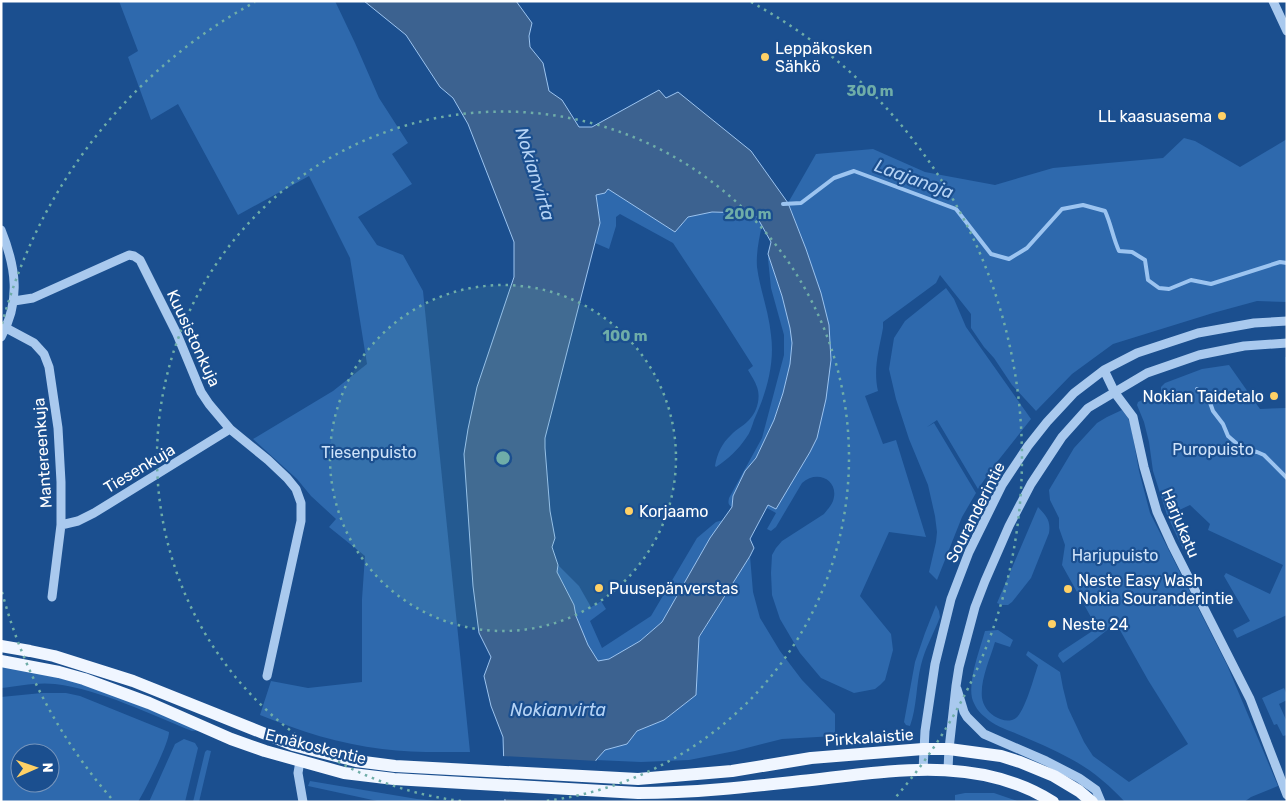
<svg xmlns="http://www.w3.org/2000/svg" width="1288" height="803" viewBox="0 0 1288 803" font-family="Rubik,sans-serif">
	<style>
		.green { fill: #2e69ad; fill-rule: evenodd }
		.water { fill: #3c6290; stroke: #9cc4f0; fill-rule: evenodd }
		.pier { fill: #1b4f8f }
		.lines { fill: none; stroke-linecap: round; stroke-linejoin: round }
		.stream { stroke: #9cc4f0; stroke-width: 4 }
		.minor { stroke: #a9c9ee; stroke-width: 9 }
		.major { stroke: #f0f6ff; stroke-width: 12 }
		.ring { fill: none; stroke: #6fada8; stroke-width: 2.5; stroke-dasharray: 2.5 5 }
		.poi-dot { fill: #ffd166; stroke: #1b4f8f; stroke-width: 2 }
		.labels { text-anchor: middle; stroke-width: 4.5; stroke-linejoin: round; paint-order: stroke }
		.poi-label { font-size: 16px; fill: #fff; stroke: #1b4f8f; text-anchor: start }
		.street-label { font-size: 16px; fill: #fff; stroke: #1b4f8f }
		.park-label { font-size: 16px; fill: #cfe3fa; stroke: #1b4f8f }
		.water-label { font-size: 18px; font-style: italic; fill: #b5d3f5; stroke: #1b4f8f }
		.centre { fill: #6fada8; stroke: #1b4f8f; stroke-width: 2.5 }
		.ring-label { font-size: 15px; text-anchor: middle; font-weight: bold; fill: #6fada8; stroke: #1b4f8f; stroke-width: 4.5; stroke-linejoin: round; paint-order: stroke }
	</style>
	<rect width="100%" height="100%" fill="#1b4f8f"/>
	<path class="green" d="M 119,1 L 335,1 L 355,43 L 379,98 L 408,143 L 392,154 L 412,184 L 358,217 L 377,245 L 403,255 L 423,291 L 470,752 C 441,752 411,753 382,749 C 340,744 299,731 260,715 L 271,681 L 308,688 L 362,682 L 362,599 L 365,556 L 329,527 L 336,519 L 311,496 L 297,479 L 253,439 L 333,391 L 367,364 L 350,258 L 309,176 L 238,215 L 178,104 L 151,120 L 128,57 L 138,51 Z
		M 1184,138 L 1195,141 L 1240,167 L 1287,139 L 1287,302 L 1257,301 L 1213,313 L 1113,344 L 1072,374 L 1036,411 L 1012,385 L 994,358 L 984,347 L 971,328 L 971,314 L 940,275 L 936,283 L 883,322 L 883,328 C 879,350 873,369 878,391 L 865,396 L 883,444 L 896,440 L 926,537 L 889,532 L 860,596 L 891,634 L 893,650 L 885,680 L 880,685 L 875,689 L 854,693 L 821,678 L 800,653 L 780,619 L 772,595 L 771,573 L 772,555 L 776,548 L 782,541 L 824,514 C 827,510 831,506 833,501 C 840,480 817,469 802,483 L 776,527 L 771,531 L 767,529 L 776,513 L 767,508 L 768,505 L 776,509 L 831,360 L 829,325 L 821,293 L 806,249 L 788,203 L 816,154 L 873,149 L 925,172 L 995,185 L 1053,168 L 1163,158 Z
		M 608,189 L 675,232 L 688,217 L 712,212 L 748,213 L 757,217 L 762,225 C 759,239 756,253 757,267 C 760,290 769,312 771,335 C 775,364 766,394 754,420 C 752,426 750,433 746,438 C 738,450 728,459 716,467 L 715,466 C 717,454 722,443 731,435 C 736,429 744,426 749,420 C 757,412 761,398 757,387 C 755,381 751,375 748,370 L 753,366 L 718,311 L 673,243 L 620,214 L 616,217 L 616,226 L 609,249 L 595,243 L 600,223 L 596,194 Z
		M 768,254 L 782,296 L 790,328 L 792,343 L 790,364 L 783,393 L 774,420 L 756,458 L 745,471 L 733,496 L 732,507 C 728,505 728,503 729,498 L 762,438 L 784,355 L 784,335 L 771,288 L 768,259 Z
		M 946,288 L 954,299 L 966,327 L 1031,419 L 993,467 L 978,489 L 937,420 L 927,427 L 934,423 L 976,493 L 962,517 L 937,580 L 929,572 L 936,542 L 937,532 L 935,516 L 928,485 L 909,439 L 896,399 L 889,369 L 894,338 L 905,321 Z
		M 1285,357 L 1287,357 L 1287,615 L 1237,638 L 1233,630 L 1250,621 L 1224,576 L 1226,573 L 1270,594 L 1283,565 L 1208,530 L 1210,524 L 1190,505 L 1173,513 L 1186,547 L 1183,549 L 1167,515 L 1153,471 L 1149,442 L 1144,422 L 1137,405 L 1138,402 L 1161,391 L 1161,387 L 1165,383 L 1202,369 L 1229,365 L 1260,409 L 1286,408 Z
		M 1122,410 L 1128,418 L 1131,426 L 1139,471 L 1150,513 L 1227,665 L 1278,786 L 1251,797 L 1244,802 L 1125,802 C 1109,785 1092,770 1071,759 C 1053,749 1034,741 1015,733 C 1005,729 993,725 985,717 C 979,713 974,705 972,698 C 968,680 980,649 985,631 L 998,630 L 1013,640 L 1010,647 L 995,642 C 990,659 980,680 982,698 C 983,705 988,712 994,716 C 1001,720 1009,723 1016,718 C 1025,711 1034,677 1038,665 L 1026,655 L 1028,651 L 1060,672 L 1063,688 L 1068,708 L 1084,742 L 1093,756 L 1129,782 L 1188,744 L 1148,680 L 1116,623 L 1092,642 L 1063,663 L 1058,656 L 1059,653 L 1097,628 L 1062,565 L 1065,545 L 1059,528 L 1059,518 L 1050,500 L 1049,490 L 1074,448 L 1097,423 L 1107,417 Z
		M 1038,507 C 1046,516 1051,520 1049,533 L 1031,578 L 1012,602 L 1008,605 L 1002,605 L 997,603 Z
		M 723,520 L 710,538 L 662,622 L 640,641 L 609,659 L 598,662 L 588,645 L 576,616 L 574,605 L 557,572 L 558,565 L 579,586 L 591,607 L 601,601 L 606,609 L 590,621 L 602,648 L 651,616 L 697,538 L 716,522 Z
		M 750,556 L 753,592 L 760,618 L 780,651 L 802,680 L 835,714 L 835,736 L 782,739 L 735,751 L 689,760 L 641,762 L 596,760 L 605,749 L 627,744 L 637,731 L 664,720 L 696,695 L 699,638 Z
		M 936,605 L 939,611 L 940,617 C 934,633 925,648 921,665 C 916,685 917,707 910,726 L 906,725 L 904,722 L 915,662 L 925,633 Z
		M 1,666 L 65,679 L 95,688 L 201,730 L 192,731 C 149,714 102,690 55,684 C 37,682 18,686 1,688 Z
		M 1284,688 L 1287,695 L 1287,700 L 1279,704 L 1287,722 L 1287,735 L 1283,736 L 1277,724 L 1274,725 L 1262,698 Z
		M 42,693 L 66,693 L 80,696 L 169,732 C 169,744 145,790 138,802 L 1,802 L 1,697 ZM 20,753 L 50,753 L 50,783 L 20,783 Z
		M 184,739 L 195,743 L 198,748 L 185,802 L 149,802 L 175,744 Z
		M 207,750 L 211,751 L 199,802 L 193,802 L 205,752 Z
		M 310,781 L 417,799 L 447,802 L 382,802 L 308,786 Z
		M 965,793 L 994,793 L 1020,802 L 969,801 L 955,802 L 955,795 Z"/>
	<path class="water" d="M 364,1 L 516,1 L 532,23 L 529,36 L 530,47 L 543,63 L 549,91 L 562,100 L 579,127 L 592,127 L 659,90 L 666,98 L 678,92 L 751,151 L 788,203 L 806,249 L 821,293 L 829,325 L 831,360 L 826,399 L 817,438 L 810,452 L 776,509 L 768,505 L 750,539 L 754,548 L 750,556 L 699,637 L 696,695 L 664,720 L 637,731 L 627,744 L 605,750 L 596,760 L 586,802 L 505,802 L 503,737 L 491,706 L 484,676 L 491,657 L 479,633 L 473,586 L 464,454 L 468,429 L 477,387 L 514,277 L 514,242 L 468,124 L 453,98 L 440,87 L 406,35 ZM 608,189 L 675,232 L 688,217 L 712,212 L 748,213 L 757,217 L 771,242 L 768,254 L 782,296 L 790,328 L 792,343 L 790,364 L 783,393 L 774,420 L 756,458 L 745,471 L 733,496 L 732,507 L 710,538 L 662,622 L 640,641 L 609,659 L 598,661 L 588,645 L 576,616 L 574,605 L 557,572 L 558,565 L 552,547 L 555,538 L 550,511 L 545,448 L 545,438 L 600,223 L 596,195 L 605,193 Z"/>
	<path class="pier" d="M 501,756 L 598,761 L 589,802 L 503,799 Z"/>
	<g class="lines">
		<path class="stream" d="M 783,204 L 801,203 L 834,178 L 854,171 L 956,209 L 991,254 L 1009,259 L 1027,248 L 1062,209 L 1083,205 L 1105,211 C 1111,224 1113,238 1119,251 L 1132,252 L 1145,260 L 1148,280 L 1159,288 L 1169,289 L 1191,280 L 1211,284 L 1280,262 L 1287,263
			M 1197,389 L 1208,397 L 1213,411 L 1223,424 L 1228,436 L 1243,449 L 1257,452 L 1264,455 L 1287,478"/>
		<path class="minor" d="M 1273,1 L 1287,31
			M 1,230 C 16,267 21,301 1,337
			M 14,301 L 33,298 L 129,255 L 134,256 L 140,260 L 177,334 L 201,392 L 209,404 L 230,429 L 268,460 L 287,478 L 296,489 L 301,503 L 301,521 L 267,676
			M 6,328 L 34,343 L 44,354 L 49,367 L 58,428 L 61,482 L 61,525 L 52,597
			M 1104,370 L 1115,393 L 1133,417 L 1144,467 L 1157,512 L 1172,545 L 1250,699 L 1287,795
			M 61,525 L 78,521 L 94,513 L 230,429
			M 957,689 L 964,712 L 967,717 L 984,734 L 1046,761 L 1079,778 L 1096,790 L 1101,802
			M 300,761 L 298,773 L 303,802
			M 948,769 L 949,749 L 956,686 L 959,667 L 975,607 L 985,581 L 1009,526 L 1031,484 L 1062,437 L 1088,408 L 1147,373 L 1199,355 L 1244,346 L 1287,343
			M 923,770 L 925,731 L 935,664 L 951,599 L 969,552 L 1002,485 L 1028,446 L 1047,422 L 1074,393 L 1104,370 L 1137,353 L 1198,333 L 1254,323 L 1287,321"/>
		<path class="major" d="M 1,646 L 30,651 L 54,656 L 133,681 L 293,745 L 356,761 L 395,766 L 638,779 L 732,771 L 811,758 L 923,749 L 949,749 L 1001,756 L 1020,762 L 1054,776 L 1079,791 L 1092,802
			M 1,661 L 59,672 L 84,679 L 149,703 L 231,739 L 265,751 L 344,773 L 394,779 L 638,793 C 693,793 747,787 801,781 C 885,772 976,753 1053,802"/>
	</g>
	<circle cx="503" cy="458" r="173" fill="#6fada8" fill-opacity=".12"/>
	<g class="ring">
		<circle cx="503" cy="458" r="173"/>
		<path d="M461 801A346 346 0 1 1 545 801"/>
		<path d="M111 798A519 519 0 0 1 2 592M2 324A519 519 0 0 1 255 2M751 2A519 519 0 0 1 895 798"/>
	</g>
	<g class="poi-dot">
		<circle cx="765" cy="57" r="5"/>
		<circle cx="1222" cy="116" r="5"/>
		<circle cx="1274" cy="396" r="5"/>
		<circle cx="629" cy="511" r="5"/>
		<circle cx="599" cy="588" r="5"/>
		<circle cx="1068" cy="589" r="5"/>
		<circle cx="1052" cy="624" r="5"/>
	</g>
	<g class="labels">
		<g class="poi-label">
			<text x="775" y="54">Leppäkosken<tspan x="775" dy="18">Sähkö</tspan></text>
			<text x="1212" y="122" text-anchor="end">LL kaasuasema</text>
			<text x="1264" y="402" text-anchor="end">Nokian Taidetalo</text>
			<text x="639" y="517">Korjaamo</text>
			<text x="1078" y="586">Neste Easy Wash<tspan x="1078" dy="18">Nokia Souranderintie</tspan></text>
			<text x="609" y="594">Puusepänverstas</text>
			<text x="1062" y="630">Neste 24</text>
		</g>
		<g class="street-label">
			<text transform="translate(194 338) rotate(65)" y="6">Kuusistonkuja</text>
			<text transform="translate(42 453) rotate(-94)" y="6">Mantereenkuja</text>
			<text transform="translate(139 468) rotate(-31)" y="6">Tiesenkuja</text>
			<text transform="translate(975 512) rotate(-63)" y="6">Souranderintie</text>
			<text transform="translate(1181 523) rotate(67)" y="6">Harjukatu</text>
			<text transform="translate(869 737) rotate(-4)" y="6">Pirkkalaistie</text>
			<text transform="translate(316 746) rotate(14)" y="6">Emäkoskentie</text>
		</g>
		<g class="park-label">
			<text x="1213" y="455">Puropuisto</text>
			<text x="369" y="458">Tiesenpuisto</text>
			<text x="1115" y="561">Harjupuisto</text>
		</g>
		<g class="water-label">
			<text transform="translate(535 174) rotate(73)" y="6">Nokianvirta</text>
			<text transform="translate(914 179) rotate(20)" y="6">Laajanoja</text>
			<text x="558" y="716">Nokianvirta</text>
		</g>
	</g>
	<circle cx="503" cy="458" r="8" class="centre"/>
	<g class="ring-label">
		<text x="870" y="96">300 m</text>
		<text x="748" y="219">200 m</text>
		<text x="625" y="341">100 m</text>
	</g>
	<rect width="1288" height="803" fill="none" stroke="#ffffff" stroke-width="5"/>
	<g transform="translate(35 768) rotate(88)"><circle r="24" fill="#1b4f8f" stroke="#7695bc"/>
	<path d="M0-4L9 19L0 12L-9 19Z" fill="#ffd166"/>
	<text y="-8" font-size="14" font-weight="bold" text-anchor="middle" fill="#ffffff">N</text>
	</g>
</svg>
